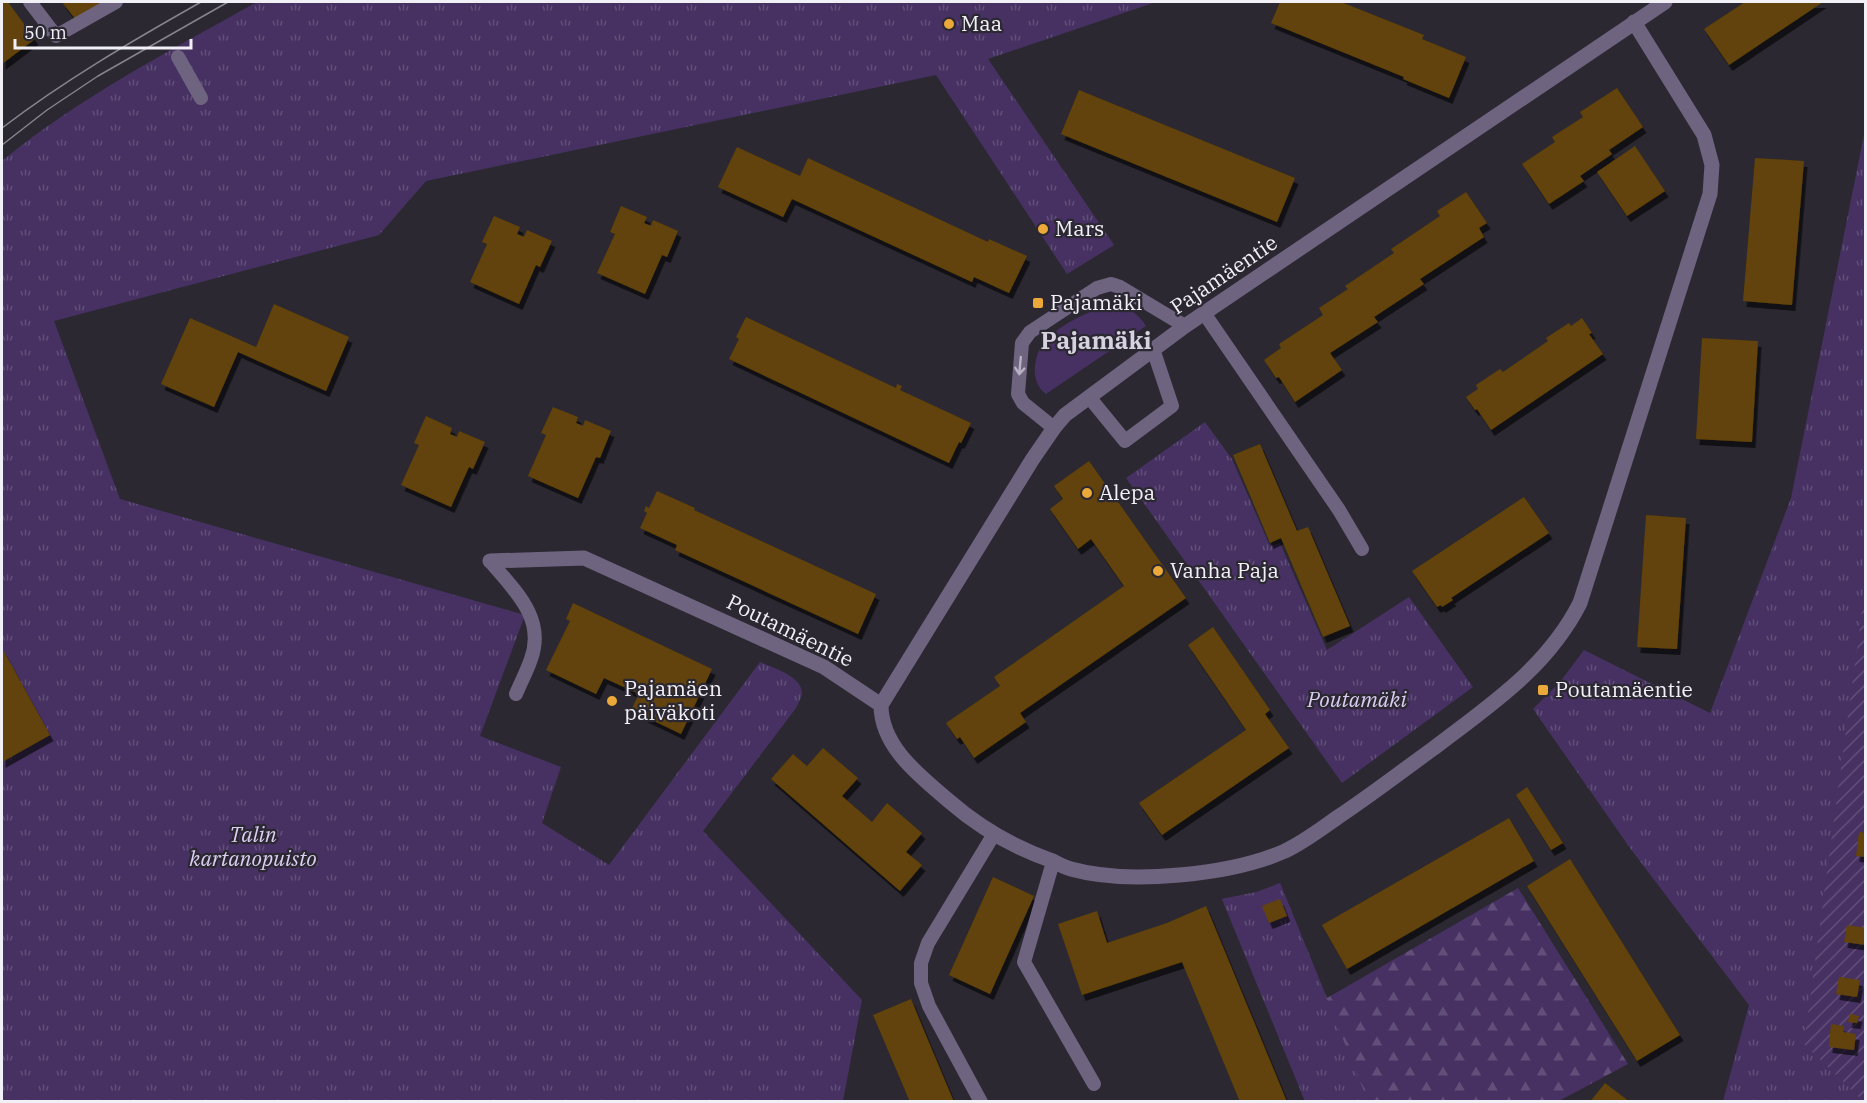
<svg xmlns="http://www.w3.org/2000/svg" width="1867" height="1103" viewBox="0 0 1867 1103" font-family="'IBM Plex Serif',serif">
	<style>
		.grass { fill: #463162 }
		.forest { fill: url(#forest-firs) }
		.park { fill: url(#park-tufts) }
		.garden { fill: url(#garden-furrows) }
		.building { fill: #624307; filter: url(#shadow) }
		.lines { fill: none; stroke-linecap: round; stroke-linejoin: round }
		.service { stroke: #6e6480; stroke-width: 14 }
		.minor { stroke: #6e6480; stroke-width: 15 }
		.tram { stroke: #87848d; stroke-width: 1.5 }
		.oneway { stroke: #b7b1c1 }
		.poi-dot { fill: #eba939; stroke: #2b2832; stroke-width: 2 }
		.labels { text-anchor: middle; stroke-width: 4.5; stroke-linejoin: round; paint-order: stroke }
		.poi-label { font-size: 21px; fill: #f2f0f7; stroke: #2b2832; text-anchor: start }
		.street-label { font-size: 21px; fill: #f2f0f7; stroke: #2b2832 }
		.park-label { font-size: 21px; font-style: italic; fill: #dbcef3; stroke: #2b2832 }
		.quarter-label { font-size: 24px; font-weight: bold; fill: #d7d2e0; stroke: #2b2832 }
	</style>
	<defs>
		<pattern id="forest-firs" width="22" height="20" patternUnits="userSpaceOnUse" patternTransform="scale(1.5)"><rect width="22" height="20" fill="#463162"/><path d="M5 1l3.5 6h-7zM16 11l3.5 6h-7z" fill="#614f79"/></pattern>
		<pattern id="park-tufts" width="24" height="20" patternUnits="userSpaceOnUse" patternTransform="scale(1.5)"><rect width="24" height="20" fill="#463162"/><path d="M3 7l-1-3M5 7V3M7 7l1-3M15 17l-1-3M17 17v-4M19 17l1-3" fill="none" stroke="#614f79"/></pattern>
		<pattern id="garden-furrows" width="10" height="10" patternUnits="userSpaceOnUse" patternTransform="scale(1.5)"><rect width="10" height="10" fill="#463162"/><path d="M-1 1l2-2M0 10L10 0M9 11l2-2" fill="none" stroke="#614f79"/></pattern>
		<filter id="shadow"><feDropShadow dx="3.5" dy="6" stdDeviation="0" flood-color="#0009"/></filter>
	</defs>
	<rect width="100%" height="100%" fill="#2b2832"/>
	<path class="grass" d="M 1114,305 C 1128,307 1139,314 1146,326 L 1046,394 C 1029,382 1033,353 1047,339 C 1060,325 1095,307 1114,305 Z"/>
	<path class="forest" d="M 1280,883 L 1327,998 L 1518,888 L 1628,1064 L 1559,1101 L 1305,1101 L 1222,899 L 1257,892 Z"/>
	<path class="park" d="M 257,2 L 1156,2 L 988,59 L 1114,245 L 1067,274 L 936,75 L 426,181 L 379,235 L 54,321 L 120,499 L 525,615 L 480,736 L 561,767 L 542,823 L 609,865 L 760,662 C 773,668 803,676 802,694 C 801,698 798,704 796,708 L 703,831 L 862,1000 L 843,1101 L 2,1102 L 2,161 C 80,97 170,51 257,2 Z
		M 1865,130 L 1865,1101 L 1723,1101 L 1749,1005 L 1630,848 L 1533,709 L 1560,682 L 1584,650 L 1710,713 L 1791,498 Z
		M 1205,422 L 1232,459 L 1270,546 L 1280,543 L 1327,650 L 1409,597 L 1473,687 L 1342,783 L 1126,478 Z
		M 1280,883 L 1368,1101 L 1305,1101 L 1222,899 L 1257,892 Z"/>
	<path class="garden" d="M 1865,589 L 1865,1101 L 1863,1101 L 1804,1044 Z"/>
	<path class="building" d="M 2,2 L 8,2 L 35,39 L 2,64 Z
		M 62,2 L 102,2 L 76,20 Z
		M 1280,2 L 1341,2 L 1424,35 L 1422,39 L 1466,57 L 1449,98 L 1403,79 L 1404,77 L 1271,23 Z
		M 1745,2 L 1823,2 L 1729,65 L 1704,29 Z
		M 1617,88 L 1643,127 L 1609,150 L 1612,154 L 1580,176 L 1584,181 L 1549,204 L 1522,164 L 1555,142 L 1552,137 L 1583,117 L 1580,112 Z
		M 1079,90 L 1295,178 L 1277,222 L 1061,134 Z
		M 1635,146 L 1665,191 L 1627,216 L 1597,172 Z
		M 737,147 L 800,176 L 808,158 L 988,242 L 989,239 L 1027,256 L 1009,293 L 974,277 L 972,282 L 792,199 L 783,217 L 718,187 Z
		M 1755,158 L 1804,161 L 1792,305 L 1743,301 Z
		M 1466,192 L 1487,223 L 1479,228 L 1484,237 L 1420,279 L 1424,284 L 1374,317 L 1378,322 L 1330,353 L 1342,370 L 1295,402 L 1279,377 L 1276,378 L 1264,360 L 1281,348 L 1279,344 L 1323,315 L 1319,308 L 1348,289 L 1345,286 L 1394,253 L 1391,249 L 1440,216 L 1437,211 Z
		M 621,206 L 647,217 L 644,223 L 651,226 L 653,220 L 678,231 L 667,257 L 662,255 L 645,294 L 597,273 L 615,234 L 610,232 Z
		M 494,216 L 520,227 L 517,234 L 524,237 L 527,230 L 552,241 L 540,267 L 536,265 L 519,304 L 470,282 L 487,244 L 482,242 Z
		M 274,304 L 349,337 L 326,391 L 238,352 L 214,407 L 161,384 L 190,318 L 256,347 Z
		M 746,317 L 896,388 L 897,384 L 902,386 L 900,390 L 971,423 L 961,443 L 959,442 L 949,463 L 729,359 L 739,339 L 736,337 Z
		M 1582,318 L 1592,333 L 1589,334 L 1603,354 L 1491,430 L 1477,409 L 1475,410 L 1466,397 L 1478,389 L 1476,385 L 1500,369 L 1503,372 L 1548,341 L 1546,338 L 1569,323 L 1571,326 Z
		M 1702,338 L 1758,341 L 1752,442 L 1696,439 Z
		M 553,407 L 578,417 L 576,423 L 583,426 L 585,420 L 611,431 L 600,458 L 596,457 L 578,498 L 528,476 L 546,435 L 541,433 Z
		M 426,416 L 452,428 L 450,434 L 457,437 L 459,431 L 485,442 L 473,469 L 469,467 L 451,507 L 401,485 L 419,445 L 414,443 Z
		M 1260,444 L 1297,531 L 1308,527 L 1350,626 L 1323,637 L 1281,538 L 1270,543 L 1233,455 Z
		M 1089,461 L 1186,598 L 1020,713 L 1026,722 L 974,758 L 960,737 L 957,739 L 946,723 L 1000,686 L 994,677 L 1124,586 L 1091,539 L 1078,549 L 1050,509 L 1063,499 L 1054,486 Z
		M 657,491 L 695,508 L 694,510 L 876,594 L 858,634 L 675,550 L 677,545 L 640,528 L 647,513 L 644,511 L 646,506 L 649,508 Z
		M 1524,497 L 1549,533 L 1451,598 L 1453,600 L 1442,607 L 1441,605 L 1437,607 L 1412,571 Z
		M 1646,515 L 1686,518 L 1677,649 L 1637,647 Z
		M 573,603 L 712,669 L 681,734 L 631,710 L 639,694 L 604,678 L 596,694 L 546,670 L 570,621 L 566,619 Z
		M 1213,627 L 1270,710 L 1265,714 L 1289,748 L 1162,835 L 1139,803 L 1246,730 L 1188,645 Z
		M 2,648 L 50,735 L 2,762 Z
		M 823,748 L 858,778 L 842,796 L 872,822 L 887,803 L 922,833 L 906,852 L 922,865 L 900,891 L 771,779 L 793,754 L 807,766 Z
		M 1527,787 L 1563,843 L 1551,850 L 1516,795 Z
		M 1509,818 L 1534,861 L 1347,969 L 1322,925 Z
		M 1859,832 L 1866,833 L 1866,857 L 1856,856 Z
		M 1570,859 L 1680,1035 L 1637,1061 L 1527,886 Z
		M 993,877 L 1034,896 L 990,994 L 949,975 Z
		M 1280,899 L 1287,916 L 1269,923 L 1262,906 Z
		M 1206,906 L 1276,1075 L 1287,1102 L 1240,1102 L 1182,962 L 1082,995 L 1058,924 L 1097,911 L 1107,943 L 1167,923 Z
		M 1847,925 L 1866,928 L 1866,945 L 1844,942 Z
		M 1839,977 L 1860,980 L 1857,997 L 1836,994 Z
		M 911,999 L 925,1033 L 954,1102 L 910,1102 L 873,1015 Z
		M 1850,1014 L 1859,1016 L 1857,1023 L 1848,1022 Z
		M 1831,1024 L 1844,1026 L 1843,1032 L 1856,1034 L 1854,1050 L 1829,1047 Z
		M 1605,1083 L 1630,1102 L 1590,1102 Z"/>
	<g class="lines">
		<path class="service" d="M 30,2 L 56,36 L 116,2
			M 178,57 L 201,98
			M 1204,313 L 1339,510 L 1362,549
			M 1089,397 L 1125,441 L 1172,406 L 1153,349
			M 1054,428 L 1023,403 L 1018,394 L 1022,343 L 1030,332 L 1097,288 L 1111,284 L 1120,287 L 1185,326
			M 490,561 C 514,590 546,618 531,659 C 527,671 521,682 516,694
			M 1053,862 L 1024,962 L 1094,1084
			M 981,1102 L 929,1006 L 921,983 L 921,963 L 928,943 L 994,834"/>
		<path class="minor" d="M 490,561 L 584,558 L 824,667 L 881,705
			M 881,705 C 881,747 920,776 949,801 C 979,827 1013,847 1050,860 C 1057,863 1064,867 1071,869 C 1128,885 1231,875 1285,851 C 1304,842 1321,829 1338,817 C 1371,795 1402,771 1434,748 C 1490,705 1547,668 1580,603 L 1710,194 L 1712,165 L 1704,135 L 1634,22
			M 881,705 L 1032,460 L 1054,428 L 1065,415 L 1185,326 L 1665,2"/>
		<path class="tram" d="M 2,128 C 65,80 132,41 201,2
			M 2,145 L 47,110 L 98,76 L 228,2"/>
	</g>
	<defs><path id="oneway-shaft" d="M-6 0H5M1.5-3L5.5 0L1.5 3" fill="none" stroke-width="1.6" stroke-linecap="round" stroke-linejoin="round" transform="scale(1.5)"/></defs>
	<use class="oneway" href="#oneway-shaft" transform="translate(1020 366) rotate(95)"/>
	<g class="poi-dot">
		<circle cx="949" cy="24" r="6"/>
		<circle cx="1043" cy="229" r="6"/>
		<rect x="1032" y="297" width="12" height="12" rx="3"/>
		<circle cx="1087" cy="493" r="6"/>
		<circle cx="1158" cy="571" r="6"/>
		<rect x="1537" y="684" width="12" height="12" rx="3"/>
		<circle cx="612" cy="701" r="6"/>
	</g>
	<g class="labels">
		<g class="poi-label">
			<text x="961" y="31">Maa</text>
			<text x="1055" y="236">Mars</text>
			<text x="1050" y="310">Pajamäki</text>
			<text x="1099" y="500">Alepa</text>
			<text x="1170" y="578">Vanha Paja</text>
			<text x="624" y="696">Pajamäen<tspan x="624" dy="24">päiväkoti</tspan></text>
			<text x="1555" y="697">Poutamäentie</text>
		</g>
		<g class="street-label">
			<text transform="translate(1224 275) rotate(-34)" y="7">Pajamäentie</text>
			<text transform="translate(790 631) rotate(26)" y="7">Poutamäentie</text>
		</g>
		<g class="park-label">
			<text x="1357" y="707">Poutamäki</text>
			<text x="253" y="842">Talin<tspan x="253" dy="24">kartanopuisto</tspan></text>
		</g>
		<g class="quarter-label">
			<text x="1096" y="349">Pajamäki</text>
		</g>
	</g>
	<rect width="1867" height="1103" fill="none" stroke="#f2f0f7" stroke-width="6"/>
	<path d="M15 39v9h176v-9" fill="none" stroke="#f2f0f7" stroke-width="3"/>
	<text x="24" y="39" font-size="18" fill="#f2f0f7" stroke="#2b2832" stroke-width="4.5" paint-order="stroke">50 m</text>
</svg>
